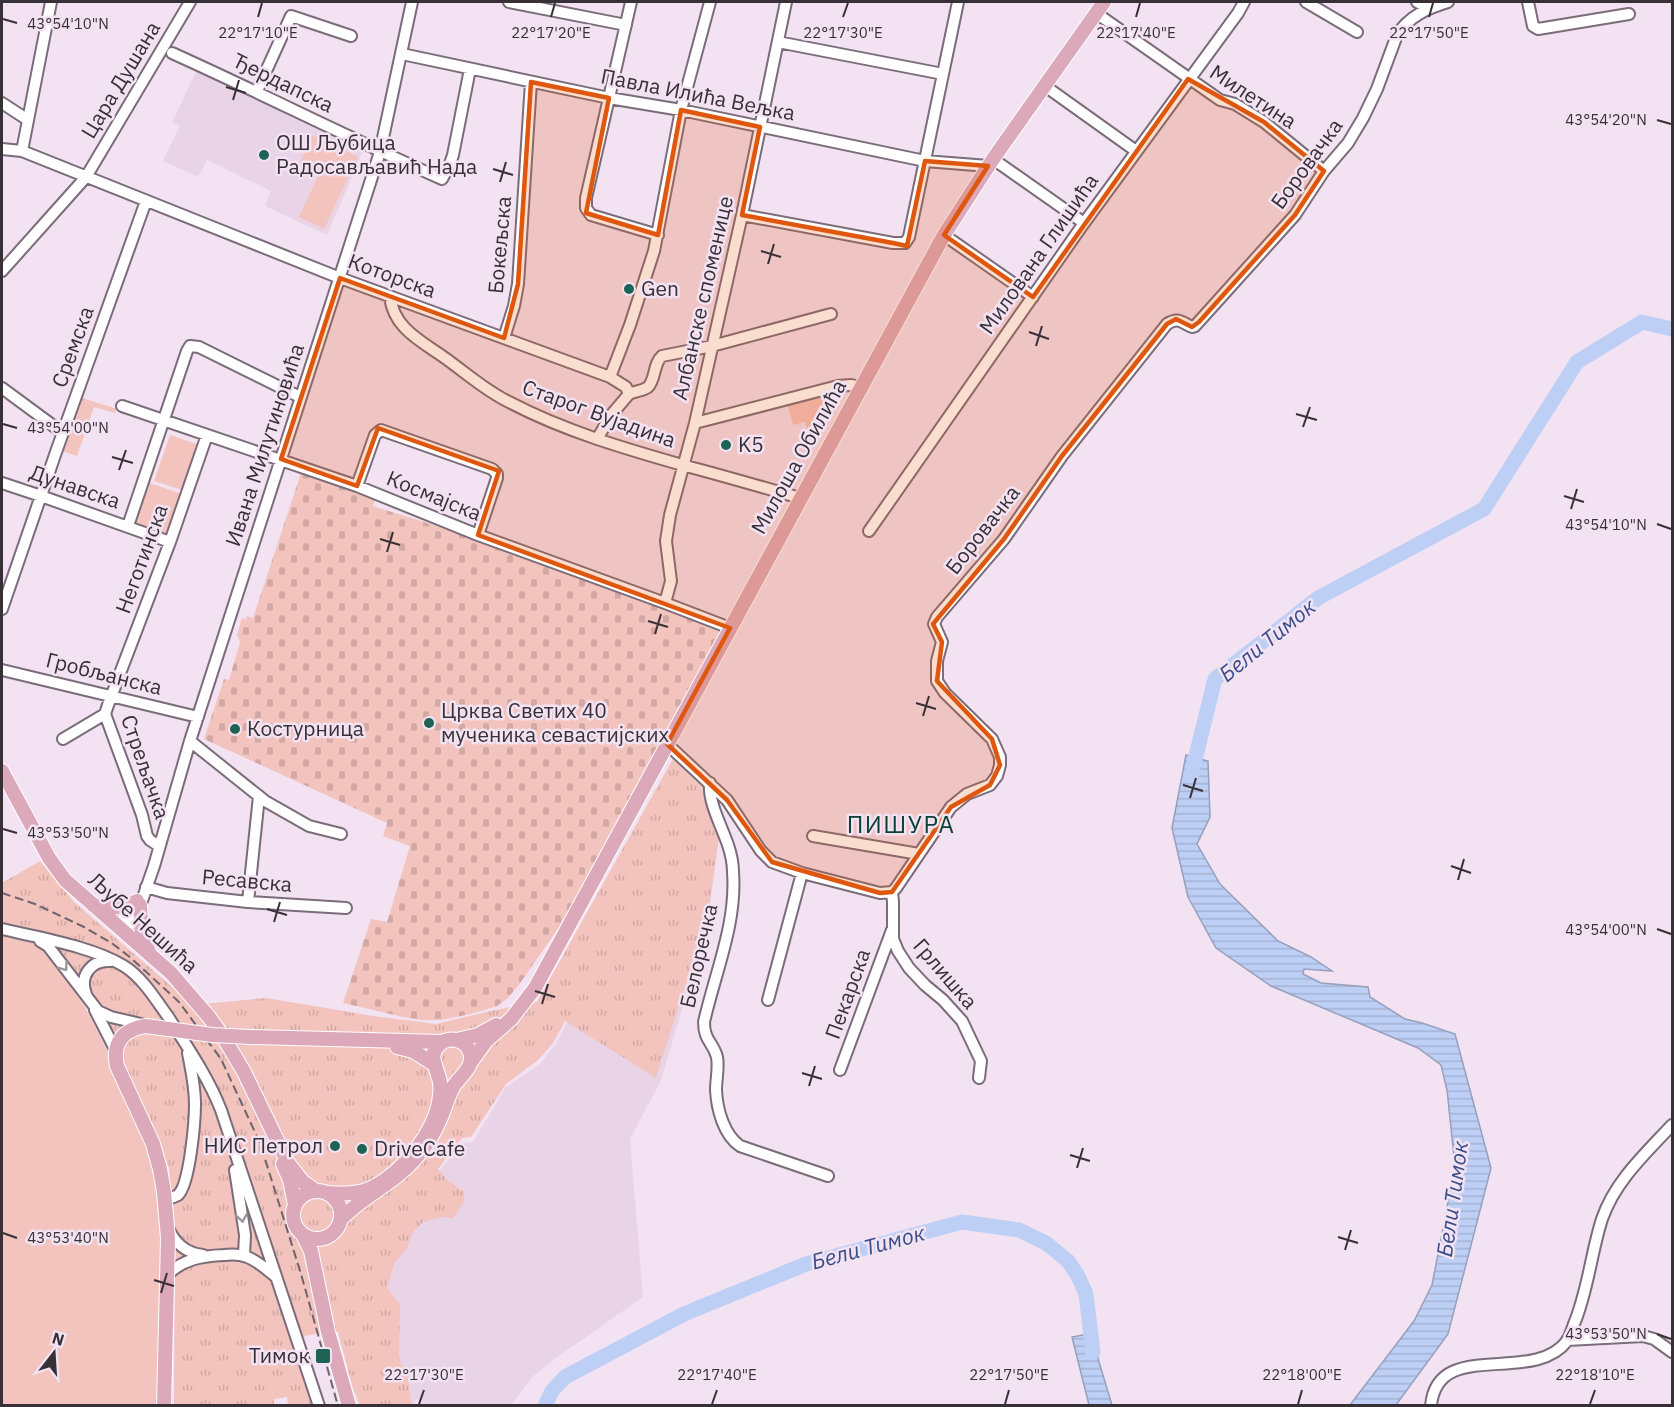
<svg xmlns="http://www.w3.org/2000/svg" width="1674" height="1407" viewBox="0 0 1674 1407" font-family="'IBM Plex Sans',sans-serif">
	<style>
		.built { fill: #e9d3e7 }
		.grass { fill: url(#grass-tufts) }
		.cemetery { fill: url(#cemetery-stones) }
		.park { fill: #f3c3bd }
		.water { fill: url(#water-rules); stroke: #96a0bd; stroke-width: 1.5 }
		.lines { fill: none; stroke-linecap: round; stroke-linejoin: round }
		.river { stroke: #becff6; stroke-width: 15 }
		.minor-casing { stroke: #7b6c7a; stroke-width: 14 }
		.major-casing { stroke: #fff; stroke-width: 16 }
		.minor { stroke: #fff; stroke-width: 10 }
		.major { stroke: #dca9bb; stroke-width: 14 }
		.rail { stroke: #6d646c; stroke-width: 2; stroke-dasharray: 9 4.5; stroke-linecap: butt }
		.major-bridge-casing { stroke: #fff; stroke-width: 16; stroke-linecap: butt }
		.major-bridge { stroke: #dca9bb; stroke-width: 14 }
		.oneway { stroke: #9b989b }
		.marked { fill: #df570e; fill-opacity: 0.2; stroke: #df570e; stroke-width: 4.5; stroke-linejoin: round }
		.ticks { fill: none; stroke: #373137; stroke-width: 2 }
		.poi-dot { fill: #1e6354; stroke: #f3e2f2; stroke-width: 2 }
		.labels { text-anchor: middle; stroke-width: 5; stroke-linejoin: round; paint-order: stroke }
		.street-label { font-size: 21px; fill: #373137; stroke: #f3e2f2 }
		.poi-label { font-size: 21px; fill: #373137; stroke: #f3e2f2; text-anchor: start }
		.water-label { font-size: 22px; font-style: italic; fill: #384e8a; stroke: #f3e2f2 }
		.quarter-label { font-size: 24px; letter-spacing: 1.5px; fill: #064236; stroke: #f3e2f2 }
		.ticks-label { font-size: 15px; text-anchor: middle; fill: #373137; stroke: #f3e2f2; stroke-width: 5; stroke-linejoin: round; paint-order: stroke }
	</style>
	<defs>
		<pattern id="grass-tufts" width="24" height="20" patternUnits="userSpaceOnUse" patternTransform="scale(1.5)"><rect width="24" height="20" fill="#f3c3bd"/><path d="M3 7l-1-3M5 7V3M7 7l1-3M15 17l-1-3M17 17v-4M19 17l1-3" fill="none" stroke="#d1a8a3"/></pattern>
		<pattern id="cemetery-stones" width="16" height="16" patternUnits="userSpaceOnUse" patternTransform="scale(1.5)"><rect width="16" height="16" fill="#f3c3bd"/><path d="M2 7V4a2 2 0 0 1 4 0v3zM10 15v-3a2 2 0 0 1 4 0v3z" fill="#d1a8a3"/></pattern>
		<pattern id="water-rules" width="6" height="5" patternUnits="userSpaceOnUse" patternTransform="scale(1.5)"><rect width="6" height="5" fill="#becff6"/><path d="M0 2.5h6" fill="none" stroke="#a4b2d4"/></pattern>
	</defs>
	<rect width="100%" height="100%" fill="#f3e2f2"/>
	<path class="built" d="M 198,68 L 364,149 L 327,235 L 265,206 L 271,191 L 207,160 L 198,177 L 163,161 L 180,126 L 172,122 Z
		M 621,914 L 706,928 L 661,1080 L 630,1139 L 643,1297 L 557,1357 L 532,1377 L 511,1405 L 421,1405 L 421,1401 L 416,1399 L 414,1405 L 360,1406 L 358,1398 L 360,1333 L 436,1175 L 462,1143 L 473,1142 L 506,1087 L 540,1064 L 556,1044 Z"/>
	<path class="grass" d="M 79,397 L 117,409 L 115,413 L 94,407 L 77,456 L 61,451 Z
		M 674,757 L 705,785 L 719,838 L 709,910 L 656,1078 L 565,1021 L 553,1043 L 538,1060 L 506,1084 L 471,1137 L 462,1138 L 438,1169 L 447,1180 L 464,1192 L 464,1202 L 453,1218 L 441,1217 L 423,1222 L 413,1232 L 407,1248 L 394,1264 L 387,1288 L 400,1304 L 399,1358 L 408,1379 L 411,1403 L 410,1405 L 360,1405 L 353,1389 L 338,1332 L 309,1335 L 292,1340 L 312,1405 L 288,1405 L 287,1397 L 274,1399 L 274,1405 L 174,1405 L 175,1233 L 169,1168 L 76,976 L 37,943 L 2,920 L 2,883 L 40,861 L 74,902 L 193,1005 L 266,998 L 373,1016 L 436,1024 L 491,1011 L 537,1002 Z"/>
	<path class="cemetery" d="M 302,470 L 376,497 L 373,506 L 462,534 L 720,628 L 722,632 L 567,916 L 518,986 L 507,999 L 497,1006 L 471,1014 L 441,1020 L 422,1020 L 403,1017 L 343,1003 L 371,919 L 387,922 L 410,846 L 383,836 L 387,823 L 204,739 L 224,679 L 229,680 L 240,642 L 237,635 L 242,618 L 246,620 L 247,616 L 253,618 Z"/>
	<path class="park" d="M 313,135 L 358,157 L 324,229 L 299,217 L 319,174 L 299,164 Z
		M 830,395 L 835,414 L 818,418 L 822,434 L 810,437 L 805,422 L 793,425 L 788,406 Z
		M 170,435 L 197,444 L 182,490 L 154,481 Z
		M 150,483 L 182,494 L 168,538 L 135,527 Z
		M 2,897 L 18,902 L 11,921 L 27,933 L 56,963 L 85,1007 L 108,1052 L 150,1156 L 161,1222 L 158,1405 L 2,1405 Z"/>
	<path class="water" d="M 1186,755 L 1208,761 L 1210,817 L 1197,844 L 1220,884 L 1278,941 L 1311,957 L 1332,971 L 1304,969 L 1303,974 L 1321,983 L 1368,987 L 1370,997 L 1405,1019 L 1422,1023 L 1455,1034 L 1491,1168 L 1448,1334 L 1396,1405 L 1350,1405 L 1414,1321 L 1432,1285 L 1455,1166 L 1447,1090 L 1441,1065 L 1418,1048 L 1271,986 L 1216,948 L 1188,897 L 1172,828 Z
		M 1093,1333 L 1099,1362 L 1112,1405 L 1089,1405 L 1072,1337 Z"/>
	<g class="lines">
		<path class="river" d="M 1191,776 L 1215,679 L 1318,598 L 1484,509 L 1577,362 L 1642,322 L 1672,329
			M 545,1406 L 552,1391 L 565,1377 L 684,1314 L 806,1264 L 962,1222 L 1019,1230 L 1046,1243 L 1068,1261 L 1078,1276 L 1086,1294 L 1093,1352"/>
		<defs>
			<path id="minor" d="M 509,2 L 626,25
				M 631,2 L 586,198 L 586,208 L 591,215 L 658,235
				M 1306,2 L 1357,32
				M 1417,2 L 1429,8
				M 1528,2 L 1533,26 L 1538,29 L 1629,14
				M 1096,13 L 1220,100 L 1235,104 L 1264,122 L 1324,171
				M 778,42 L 943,74
				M 172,53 C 263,94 351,139 442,179 L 450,164 L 453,155 L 470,69
				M 402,54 L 609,98 L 681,110 L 925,161 L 988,166
				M 1045,86 L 1136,151
				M 257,91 L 291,16 L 351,36
				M 2,103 L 28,120
				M 2,149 L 22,151 L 340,278 L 610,377 L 626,387 L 629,394 L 612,414 L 597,439
				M 22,151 L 51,2
				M 993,159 L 1084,223
				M 742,215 L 893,243 L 905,243 L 909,237 L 958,2
				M 944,235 L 1033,297
				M 2,271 L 86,177 L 190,2
				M 390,296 C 393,328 421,341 445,358 C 466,373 486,391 509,402 C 564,431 626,449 686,466 C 724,476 762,487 800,498
				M 504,338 L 514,306 L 518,284 L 531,82
				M 610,377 L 630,325 L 654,251 L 681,110 L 710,2
				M 2,388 L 63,433
				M 629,394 C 635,391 643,391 648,387 C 656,379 653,364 662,356 L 712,346 L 831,314
				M 122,406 L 357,486 L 478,535 L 665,603 L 730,628
				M 695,423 L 838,386 L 851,385 L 861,387
				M 2,483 L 41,496 L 170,542
				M 357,486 L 375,435 L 381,430 L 492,469 L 497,474 L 497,478 L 478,535
				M 128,526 L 187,351 L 190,346 L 199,347 L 300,397
				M 869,531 L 1084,223 L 1238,13 L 1244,2
				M 665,603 L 671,581 L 666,541 L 670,515 L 695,423 L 742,215 L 786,2
				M 2,609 L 56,452 L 146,201
				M 2,670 L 198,717
				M 63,739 L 105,714
				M 190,741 L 265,801 L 309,826 L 341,834
				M 667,744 L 727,800 L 761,851 L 772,862 L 802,873 L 880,893 L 892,892 L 896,888 L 951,807 L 967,794 L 990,785 L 997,776 L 1000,765 L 1000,757 L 992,739 L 945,693 L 937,681 L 937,661 L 942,642 L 934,624 L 937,617 L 1004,539 L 1062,456 L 1167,324 C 1178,317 1181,322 1192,327 L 1195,326 L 1295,215 L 1324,171 L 1348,143 L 1363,118 L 1377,89 L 1397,35 C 1409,16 1428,8 1448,2
				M 710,783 C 708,802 722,827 728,845 C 731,854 733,863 733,872 C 737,923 715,973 704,1022 C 704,1041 713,1042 717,1057 C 719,1068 716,1079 716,1090 C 717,1110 724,1135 740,1146 L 828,1176
				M 813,836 L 919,854
				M 159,846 L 150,840 L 147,836 L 142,815 L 105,714 L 108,705 L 170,542 L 207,435
				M 146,887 L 167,893 L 248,902 L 346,908
				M 892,892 L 893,902 L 893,939 L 898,951 L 909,968 L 925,985 L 943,1000 L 962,1021 L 981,1061 L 979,1078
				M 248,902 L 259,796
				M 119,928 L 124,916 L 135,903
				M 2,929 C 39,938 91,946 124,966 C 143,978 156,1000 169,1018 C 188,1048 208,1077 221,1110 L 319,1406
				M 122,930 L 131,924 L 138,912 L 154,866 L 190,741 L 380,152 L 412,2
				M 40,941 L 48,946 L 98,1011 L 111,1017 L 145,1025
				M 86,994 C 79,976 91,960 110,961
				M 768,1000 L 802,873
				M 95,1010 L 116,1051
				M 840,1070 L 892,930
				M 235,1170 L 245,1235 L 244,1255
				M 165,1200 C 169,1198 175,1197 178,1195 C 190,1184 195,1120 195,1104 C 195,1086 191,1069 188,1053
				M 168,1228 C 175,1243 185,1253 203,1255
				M 167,1275 C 183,1259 202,1256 224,1255 C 232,1254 240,1254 247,1257 C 258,1261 266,1269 275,1276
				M 1567,1340 L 1643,1336 L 1654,1339 L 1672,1352
				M 1431,1406 C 1437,1337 1533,1386 1567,1341 C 1570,1336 1572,1330 1574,1324 C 1588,1291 1591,1253 1602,1219 C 1615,1181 1646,1153 1672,1125"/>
			<path id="major" d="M 2,771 L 49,858 L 65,880 L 171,973 L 209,1017 L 224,1038 L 244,1072 L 288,1163 L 303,1182 L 316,1191
				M 93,905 C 110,909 121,909 137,901
				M 140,905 L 142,935 L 149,952
				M 146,1026 C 123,1029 112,1043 117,1066 L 153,1144 L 160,1169 L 164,1192 L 168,1238 L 164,1406
				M 250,1037 L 442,1042
				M 457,1040 L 478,1035 L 496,1025
				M 397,1047 L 413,1051 L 434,1064
				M 471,1062 L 486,1041 L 511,1019 L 535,988 L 944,235 L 993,159 L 1104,2
				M 283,1164 L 290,1180 L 295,1205
				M293 1215a24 24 0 1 1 48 0a24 24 0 1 1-48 0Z
				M 328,1193 C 340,1194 352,1194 364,1191 C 398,1180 438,1130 440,1095 C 441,1088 440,1079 437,1072 C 435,1063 430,1056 437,1047 C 446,1035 465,1038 470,1052 C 475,1067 460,1076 453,1087 C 448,1097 445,1107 441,1117 C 435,1132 426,1147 415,1159 C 393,1184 364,1195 341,1219
				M 303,1235 L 311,1251 L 328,1332 L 349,1406"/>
		</defs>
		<use href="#minor" class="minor-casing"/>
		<use href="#major" class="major-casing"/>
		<use href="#minor" class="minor"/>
		<use href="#major" class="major"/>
		<path class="rail" d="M 2,893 L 35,904 L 84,927 L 113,944 L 131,958 L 179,1002 L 221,1059 L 260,1143 L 301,1274 L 338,1406"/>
		<defs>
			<path id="major-bridge" d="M 146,1026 L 212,1035 L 250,1037"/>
		</defs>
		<use href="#major-bridge" class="major-bridge-casing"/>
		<use href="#major-bridge" class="major-bridge"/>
	</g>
	<defs><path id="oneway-chevron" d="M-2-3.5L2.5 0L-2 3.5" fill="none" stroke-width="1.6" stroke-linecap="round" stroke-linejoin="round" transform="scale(1.5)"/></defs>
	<g class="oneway">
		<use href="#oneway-chevron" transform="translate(64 967) rotate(54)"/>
		<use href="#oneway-chevron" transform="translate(242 1218) rotate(81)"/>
	</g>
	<path class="marked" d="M 1188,79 L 1264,122 L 1324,171 L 1295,215 L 1199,322 L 1192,327 L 1176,319 L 1167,324 L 1062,456 L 1004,539 L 933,624 L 942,642 L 937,681 L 992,739 L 1000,765 L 990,785 L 951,807 L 892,892 L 880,893 L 772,862 L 727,800 L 667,744 L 730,628 L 478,535 L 499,471 L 378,428 L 357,486 L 281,459 L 340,278 L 504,338 L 518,284 L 531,82 L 609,98 L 586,213 L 658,235 L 681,110 L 760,127 L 742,215 L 893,243 L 907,246 L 925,161 L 988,166 L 944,235 L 1033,297 Z"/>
	<path class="ticks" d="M 258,17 L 262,3M 551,17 L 555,3M 843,17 L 848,3M 1136,17 L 1140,3M 1429,17 L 1433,3M 3,19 L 17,23M 226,87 L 246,93M 233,100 L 239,80M 1657,120 L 1671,124M 493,169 L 513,175M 500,182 L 506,162M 761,251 L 781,257M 768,264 L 774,244M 1029,332 L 1049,339M 1036,346 L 1042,326M 1296,414 L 1317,420M 3,424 L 17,428M 1303,427 L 1310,407M 112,457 L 133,463M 119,470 L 126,450M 1564,496 L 1584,502M 1571,509 L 1577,489M 1657,524 L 1671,529M 380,539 L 400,545M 387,552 L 393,532M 648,621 L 668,627M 655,634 L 661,614M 916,703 L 936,709M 923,716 L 929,696M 1183,785 L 1203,791M 1190,798 L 1196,778M 3,829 L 17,833M 1451,866 L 1471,873M 1458,880 L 1464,859M 267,909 L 287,915M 274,922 L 280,902M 1657,929 L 1671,934M 535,991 L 555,997M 542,1004 L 548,984M 802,1073 L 822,1079M 809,1086 L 815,1066M 1070,1155 L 1090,1161M 1077,1168 L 1083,1148M 3,1233 L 17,1238M 1338,1237 L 1358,1243M 1345,1250 L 1351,1230M 154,1280 L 174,1286M 161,1293 L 167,1273M 1657,1334 L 1671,1339M 419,1404 L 424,1390M 712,1404 L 717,1390M 1005,1404 L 1009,1390M 1298,1404 L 1302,1390M 1590,1404 L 1595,1390"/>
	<g class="poi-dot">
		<circle cx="264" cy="155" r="6"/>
		<circle cx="629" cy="289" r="6"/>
		<circle cx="726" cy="445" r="6"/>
		<circle cx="429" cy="723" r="6"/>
		<circle cx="235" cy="729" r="6"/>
		<circle cx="335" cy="1146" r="6"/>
		<circle cx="362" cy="1149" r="6"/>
		<rect x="315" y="1348" width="16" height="16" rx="3"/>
	</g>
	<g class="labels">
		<g class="street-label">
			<text transform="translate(121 80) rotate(-59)" y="7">Цара Душана</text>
			<text transform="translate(283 83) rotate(26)" y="7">Ђердапска</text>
			<text transform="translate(698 95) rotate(11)" y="7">Павла Илића Вељка</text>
			<text transform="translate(1253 97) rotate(33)" y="7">Милетина</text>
			<text transform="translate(1307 164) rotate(-54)" y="7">Боровачка</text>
			<text transform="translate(500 245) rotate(-85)" y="7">Бокељска</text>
			<text transform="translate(1039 254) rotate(-55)" y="7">Милована Глишића</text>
			<text transform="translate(392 276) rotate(20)" y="7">Которска</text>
			<text transform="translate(703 298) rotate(-77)" y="7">Албанске споменице</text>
			<text transform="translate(73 347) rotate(-70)" y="7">Сремска</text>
			<text transform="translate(599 414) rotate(20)" y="7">Старог Вујадина</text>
			<text transform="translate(265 445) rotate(-72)" y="7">Ивана Милутиновића</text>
			<text transform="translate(799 457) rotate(-61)" y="7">Милоша Обилића</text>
			<text transform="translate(75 487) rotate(19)" y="7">Дунавска</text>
			<text transform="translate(434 496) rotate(22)" y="7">Космајска</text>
			<text transform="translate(983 530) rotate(-52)" y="7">Боровачка</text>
			<text transform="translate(142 559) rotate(-70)" y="7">Неготинска</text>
			<text transform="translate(104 674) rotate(14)" y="7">Гробљанска</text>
			<text transform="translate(145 767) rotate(71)" y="7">Стрељачка</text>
			<text transform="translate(247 881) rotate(5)" y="7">Ресавска</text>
			<text transform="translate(143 923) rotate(42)" y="7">Љубе Нешића</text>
			<text transform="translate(699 956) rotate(-77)" y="7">Белоречка</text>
			<text transform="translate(945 974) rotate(49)" y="7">Грлишка</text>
			<text transform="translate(848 994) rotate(-70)" y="7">Пекарска</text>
		</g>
		<g class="poi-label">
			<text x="276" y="150">ОШ Љубица<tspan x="276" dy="24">Радосављавић Нада</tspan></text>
			<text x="641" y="296">Gen</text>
			<text x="738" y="452">K5</text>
			<text x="441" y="718">Црква Светих 40<tspan x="441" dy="24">мученика севастијских</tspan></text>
			<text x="247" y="736">Костурница</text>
			<text x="323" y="1153" text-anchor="end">НИС Петрол</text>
			<text x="374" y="1156">DriveCafe</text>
			<text x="310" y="1363" text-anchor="end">Тимок</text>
		</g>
		<g class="water-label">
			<text transform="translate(1267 640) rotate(-39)" y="8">Бели Тимок</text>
			<text transform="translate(1452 1199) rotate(-82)" y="8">Бели Тимок</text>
			<text transform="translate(868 1247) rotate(-15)" y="8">Бели Тимок</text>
		</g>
		<g class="quarter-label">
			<text x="901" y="833">ПИШУРА</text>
		</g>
	</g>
	<g class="ticks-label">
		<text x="68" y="29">43°54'10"N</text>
		<text x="258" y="38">22°17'10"E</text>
		<text x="551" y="38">22°17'20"E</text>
		<text x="843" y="38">22°17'30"E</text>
		<text x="1136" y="38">22°17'40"E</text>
		<text x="1429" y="38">22°17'50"E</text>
		<text x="1606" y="125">43°54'20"N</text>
		<text x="68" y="433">43°54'00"N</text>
		<text x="1606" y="530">43°54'10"N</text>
		<text x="68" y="838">43°53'50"N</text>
		<text x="1606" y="935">43°54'00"N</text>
		<text x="68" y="1243">43°53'40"N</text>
		<text x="1606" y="1339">43°53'50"N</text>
		<text x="424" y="1380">22°17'30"E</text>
		<text x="717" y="1380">22°17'40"E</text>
		<text x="1009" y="1380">22°17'50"E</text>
		<text x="1302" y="1380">22°18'00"E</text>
		<text x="1595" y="1380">22°18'10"E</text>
	</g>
	<rect width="1674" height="1407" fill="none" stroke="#373137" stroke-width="6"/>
	<g transform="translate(54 1353) rotate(17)" stroke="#f3e2f2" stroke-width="4.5" paint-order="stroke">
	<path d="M0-4.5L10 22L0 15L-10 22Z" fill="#373137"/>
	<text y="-9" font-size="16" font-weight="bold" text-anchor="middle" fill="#373137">N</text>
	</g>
</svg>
